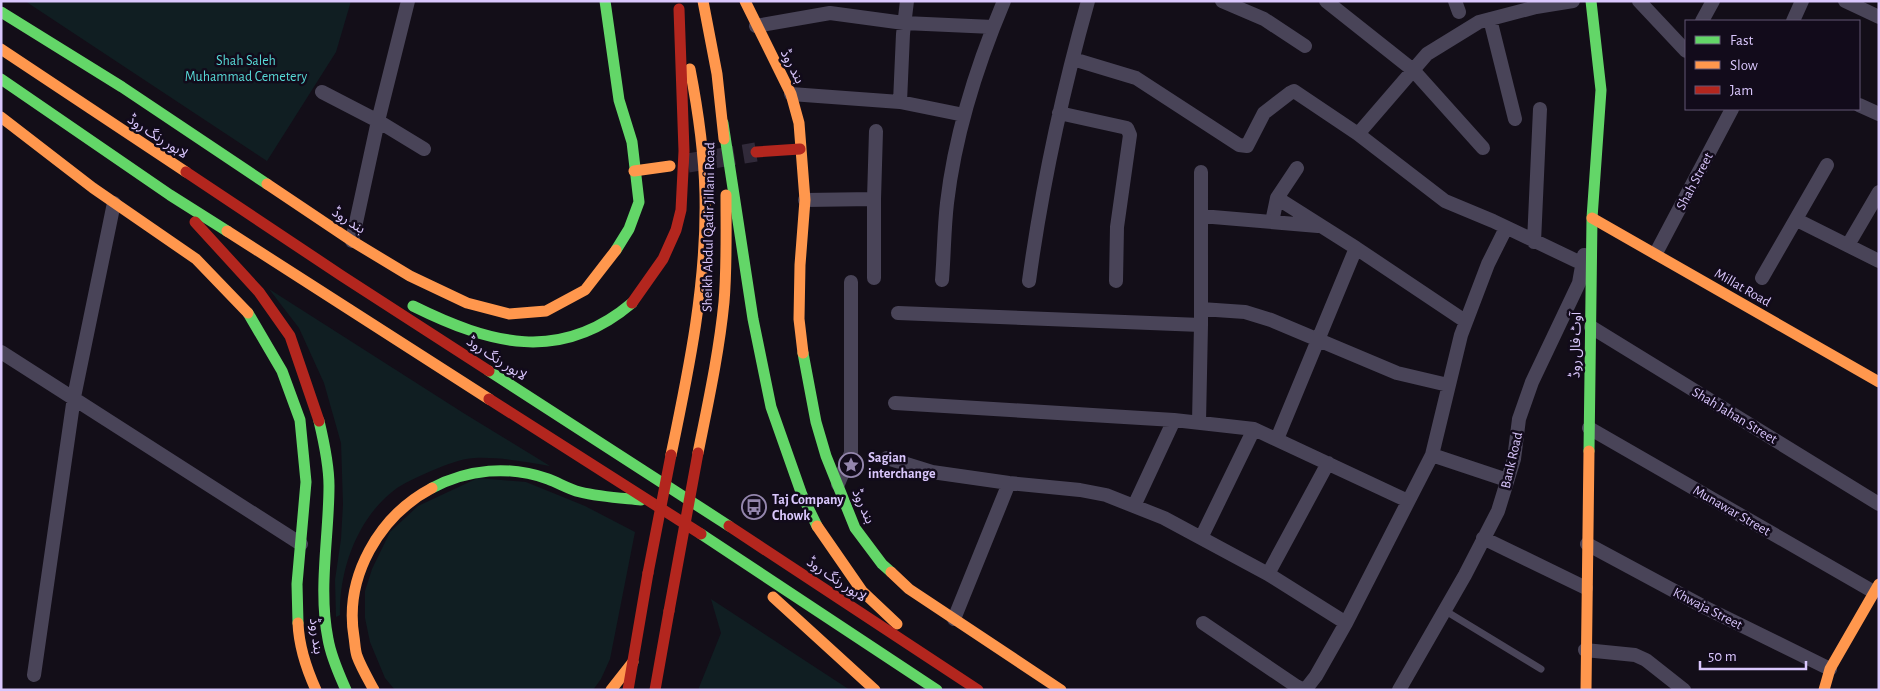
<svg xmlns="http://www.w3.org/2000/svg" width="1880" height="691" viewBox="0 0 1880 691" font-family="'Alegreya Sans','Noto Sans Arabic',sans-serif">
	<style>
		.green { fill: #101e22 }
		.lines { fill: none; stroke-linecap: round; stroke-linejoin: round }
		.secondary-tunnel { stroke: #312a3a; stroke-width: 19; stroke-dasharray: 19 9; stroke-linecap: butt }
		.lane { stroke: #494458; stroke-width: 7 }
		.street { stroke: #494458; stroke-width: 14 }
		.fast { stroke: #63d668; stroke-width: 11 }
		.slow { stroke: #ff974d; stroke-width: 11 }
		.jam { stroke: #b3261e; stroke-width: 11 }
		.jam-bridge { stroke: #b3261e; stroke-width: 11 }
		.labels { text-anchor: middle; stroke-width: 5; stroke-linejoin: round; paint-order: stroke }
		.park-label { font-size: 14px; fill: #57d9d6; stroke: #120b1b }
		.street-label { font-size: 14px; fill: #dac7fd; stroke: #120b1b }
		.poi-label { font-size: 14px; font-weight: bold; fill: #dac7fd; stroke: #120b1b; text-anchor: start }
	</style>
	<rect width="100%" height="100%" fill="#130e18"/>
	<path class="green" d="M 25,1 L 351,1 L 336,52 L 267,161 Z
		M 269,289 L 465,414 L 550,466 C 526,462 500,457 475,458 C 459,459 446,465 431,471 C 420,476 408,481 397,488 C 358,516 339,569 340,615 L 336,617 L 335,580 L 341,539 L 343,504 L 341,443 L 324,383 L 299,328 Z
		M 478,478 L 526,482 L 585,506 L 635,532 L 610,659 L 601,679 L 593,690 L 395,690 L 385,678 L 370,642 L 365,618 L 365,591 L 372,569 L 390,532 L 418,506 Z
		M 711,599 L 850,690 L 698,690 L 721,633 Z"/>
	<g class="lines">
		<path class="secondary-tunnel" d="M 688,163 L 756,152"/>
		<path class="lane" d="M 1444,610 L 1541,669"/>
		<path class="street" d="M 1222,1 L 1264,19 L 1305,46
			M 1326,1 L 1413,70 L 1483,148
			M 1455,1 L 1459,12
			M 1639,1 L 1686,51
			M 1845,1 L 1879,17
			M 1490,19 L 1515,119
			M 1702,21 L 1713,1
			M 1793,21 L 1802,1
			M 756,26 L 830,13 L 904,23 L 993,27
			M 1073,59 L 1136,78 L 1239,145 L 1247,146 L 1264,113 L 1290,93 L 1294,91 L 1358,134 L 1445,201 L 1493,221 L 1583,264
			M 322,92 L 378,121 L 424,149
			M 791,94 L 900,102 L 964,115
			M 900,102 L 903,34 L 907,1
			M 1859,105 L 1879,114
			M 1059,113 L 1127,128 L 1130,135 L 1117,227 L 1116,281
			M 1358,134 L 1427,54 L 1479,22 L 1536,7 L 1573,1
			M 1277,198 L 1356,248 L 1465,321
			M 805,200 L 874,199
			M 1201,216 L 1318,226
			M 1797,220 L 1879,261
			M 1272,222 L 1277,198 L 1297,168
			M 352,241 L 378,121 L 408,1
			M 1534,242 L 1540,109
			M 1848,245 L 1879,192
			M 1656,253 L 1732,109
			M 874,278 L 874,199 L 876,131
			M 1762,278 L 1827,165
			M 942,280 C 944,255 944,229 947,203 C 955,134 977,65 1004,1
			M 1029,281 C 1042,186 1062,93 1088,1
			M 1201,309 L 1245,312 L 1271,320 L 1397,373 L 1448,385
			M 898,313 L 1201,325
			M 1591,327 L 1879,504
			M 1,352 L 301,544
			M 895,403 L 1174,420 L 1254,429 L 1408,501
			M 1199,422 L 1201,325 L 1201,172
			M 1589,428 L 1874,592
			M 1277,439 L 1356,248
			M 1432,455 L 1507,480
			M 887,458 L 932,472 L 1009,483 L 1080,490 L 1106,495 L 1164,518 L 1268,574 L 1346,623
			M 838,484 L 851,453 L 851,282
			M 1134,506 L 1174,420
			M 1201,538 L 1254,429
			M 1483,538 L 1586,588
			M 1587,544 L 1706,608 L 1830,669
			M 1268,574 L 1328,463
			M 954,619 L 1009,483
			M 1203,623 L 1296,686 L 1304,690
			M 1585,650 L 1635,655 L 1646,660 L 1684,690
			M 34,675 L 74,397 L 114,203
			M 1305,690 L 1316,676 L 1346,623 L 1432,455 L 1461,335 L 1488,264 L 1506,228
			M 1399,690 L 1465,575 L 1498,511 L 1514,459 L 1519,419 L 1532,382 L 1579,283 L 1584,255"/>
		<path class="fast" d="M 605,1 L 619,100 L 632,142 L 639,202 L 629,229 L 616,250
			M 1,12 L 122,87 L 267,184
			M 1,79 L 170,195 L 227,231
			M 723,123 L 753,319 L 771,407 L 802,495 L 817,526
			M 413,306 C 490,344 560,364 632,303
			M 248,313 L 282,371 L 300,420 L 306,482 L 297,584 L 298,623
			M 803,353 L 816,422 L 826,456 L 855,528 L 882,564 L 891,572
			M 489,371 L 729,526
			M 319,421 C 324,442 329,464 329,486 C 329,536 318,589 328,639 C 331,657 339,674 346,690
			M 1589,451 L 1592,218 L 1601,90 L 1591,1
			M 432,488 C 468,469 509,465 548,479 C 559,483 568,489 580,492 C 600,497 621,498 641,500
			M 701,534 L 937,690"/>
		<path class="slow" d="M 703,1 L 717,74 L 724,139
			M 745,1 L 791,94 L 799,123 L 805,200 L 800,265 L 799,319 L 803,353
			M 1,49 L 186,172
			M 1,117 L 93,188 L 196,259 L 248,313
			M 634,171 L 670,166
			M 267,184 L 352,241 L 410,276 L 467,303 L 509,314 L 546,311 L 585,290 L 616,250
			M 1592,218 L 1879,382
			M 227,231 L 489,399
			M 698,453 C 708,403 719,353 724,302 C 727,267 726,231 726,195
			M 671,455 C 689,369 707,282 705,194 C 704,152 698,110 690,69
			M 817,526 L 862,591 L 897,624
			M 891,572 L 909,589 L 1061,690
			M 773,597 L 875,690
			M 298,623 C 299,647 306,668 316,690
			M 374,690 C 368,679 361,667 357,656 C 355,650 355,643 354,637 C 344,577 379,516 432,488
			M 611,690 L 633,662
			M 1586,690 L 1589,451
			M 1824,690 L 1830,669 L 1879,584"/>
		<path class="jam" d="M 756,152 L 800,149
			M 186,172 L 342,276 L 489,371
			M 195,222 L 259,292 L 290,336 L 319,421
			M 632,303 L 663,259 L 676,230 L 681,210 L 684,151 L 679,9
			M 489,399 L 701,534
			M 729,526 L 978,690
			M 628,690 L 648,573
			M 655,690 L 669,611"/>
		<path class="jam-bridge" d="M 648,573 L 671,455
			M 669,611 L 698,453"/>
	</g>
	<defs>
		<symbol id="sight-ring" viewBox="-11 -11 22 22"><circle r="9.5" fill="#120b1b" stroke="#9486ad" stroke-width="1.5"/><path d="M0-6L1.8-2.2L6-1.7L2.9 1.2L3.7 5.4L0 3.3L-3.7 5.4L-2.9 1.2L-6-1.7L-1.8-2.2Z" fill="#9486ad"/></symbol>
		<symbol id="bus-ring" viewBox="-11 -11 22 22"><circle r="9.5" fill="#120b1b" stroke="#9486ad" stroke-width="1.5"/><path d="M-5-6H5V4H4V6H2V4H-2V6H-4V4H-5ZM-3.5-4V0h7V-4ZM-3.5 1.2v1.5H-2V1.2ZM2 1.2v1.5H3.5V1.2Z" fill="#9486ad"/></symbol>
	</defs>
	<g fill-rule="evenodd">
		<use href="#sight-ring" x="837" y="451" width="28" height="28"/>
		<use href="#bus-ring" x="740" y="493" width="28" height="28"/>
	</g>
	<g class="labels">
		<g class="park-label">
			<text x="246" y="65">Shah Saleh<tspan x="246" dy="16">Muhammad Cemetery</tspan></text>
		</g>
		<g class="street-label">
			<text transform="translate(793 66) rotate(63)" y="5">بند روڈ</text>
			<text transform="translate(158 136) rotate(33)" y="5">لاہور رنگ روڈ</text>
			<text transform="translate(1694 181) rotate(-62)" y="5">Shah Street</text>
			<text transform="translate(349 220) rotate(33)" y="5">بند روڈ</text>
			<text transform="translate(708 227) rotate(-89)" y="5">Sheikh Abdul Qadir Jillani Road</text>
			<text transform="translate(1743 287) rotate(30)" y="5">Millat Road</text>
			<text transform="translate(1575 345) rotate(-89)" y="5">آوٹ فال روڈ</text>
			<text transform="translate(497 358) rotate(33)" y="5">لاہور رنگ روڈ</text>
			<text transform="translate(1735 415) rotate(31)" y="5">Shah Jahan Street</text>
			<text transform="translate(1511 460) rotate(-77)" y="5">Bank Road</text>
			<text transform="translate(864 506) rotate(66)" y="5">بند روڈ</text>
			<text transform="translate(1732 510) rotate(30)" y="5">Munawar Street</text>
			<text transform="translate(837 579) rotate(34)" y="5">لاہور رنگ روڈ</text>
			<text transform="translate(1708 608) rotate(27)" y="5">Khwaja Street</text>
			<text transform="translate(317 636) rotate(83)" y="5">بند روڈ</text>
		</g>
		<g class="poi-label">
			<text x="868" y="462">Sagian<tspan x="868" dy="16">interchange</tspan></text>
			<text x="772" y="504">Taj Company<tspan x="772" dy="16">Chowk</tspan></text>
		</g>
	</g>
	<rect width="1880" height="691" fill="none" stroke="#dac7fd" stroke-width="5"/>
	<rect x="1685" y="20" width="175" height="90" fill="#120b1b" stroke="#625675"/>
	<rect x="1695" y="36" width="25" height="8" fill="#63d668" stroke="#625675"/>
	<text x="1730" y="45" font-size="15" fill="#dac7fd">Fast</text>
	<rect x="1695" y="61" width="25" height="8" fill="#ff974d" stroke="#625675"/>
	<text x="1730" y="70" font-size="15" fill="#dac7fd">Slow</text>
	<rect x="1695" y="86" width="25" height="8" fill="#b3261e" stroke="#625675"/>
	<text x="1730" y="95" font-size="15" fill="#dac7fd">Jam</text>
	<path d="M1700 661v8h106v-8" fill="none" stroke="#dac7fd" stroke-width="2.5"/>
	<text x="1708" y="661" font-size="15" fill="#dac7fd" stroke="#120b1b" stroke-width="4" paint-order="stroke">50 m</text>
</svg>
